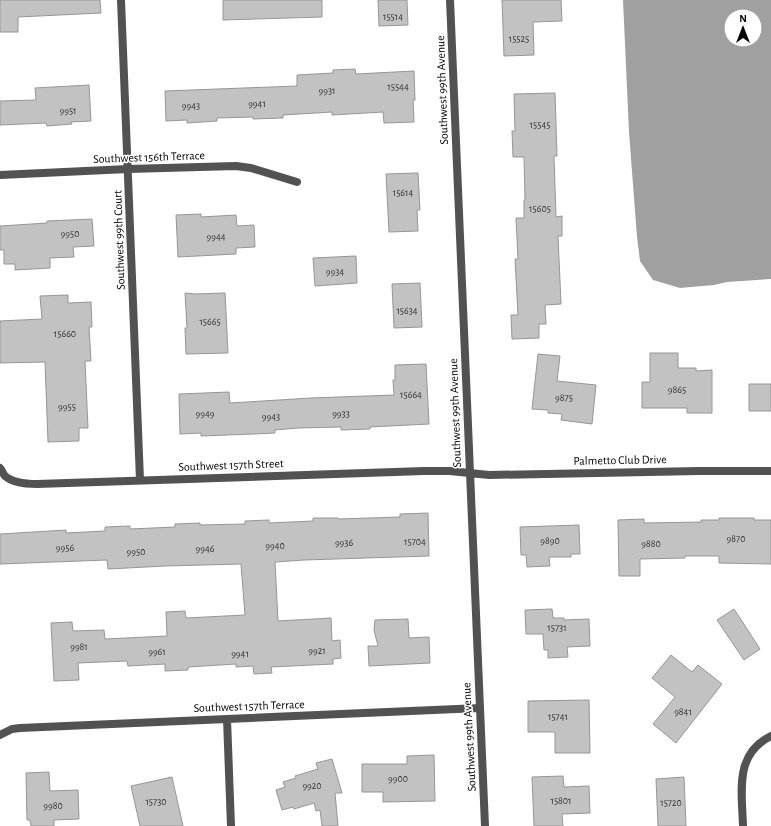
<svg xmlns="http://www.w3.org/2000/svg" width="771" height="826" viewBox="0 0 771 826" font-family="'Alegreya Sans',sans-serif">
	<style>
		.water { fill: #a0a0a0; fill-rule: evenodd }
		.building { fill: #c2c2c2; stroke: #969696 }
		.lines { fill: none; stroke-linecap: round; stroke-linejoin: round }
		.street { stroke: #525252; stroke-width: 8 }
		.labels { text-anchor: middle; stroke-width: 3; stroke-linejoin: round; paint-order: stroke }
		.number-label { font-size: 10px; fill: #303030 }
		.street-label { font-size: 12px; fill: #000; stroke: #fff }
	</style>
	<rect width="100%" height="100%" fill="#fff"/>
	<path class="water" d="M 623,0 L 771,0 L 771,279 L 727,282 L 714,285 L 680,288 L 653,280 L 640,261 L 637,237 L 629,132 ZM 731,16 L 755,16 L 755,40 L 731,40 Z"/>
	<path class="building" d="M 0,0 L 100,0 L 101,13 L 18,17 L 18,32 L 0,32 Z
		M 223,0 L 322,0 L 322,17 L 223,20 Z
		M 378,0 L 407,0 L 408,25 L 379,26 Z
		M 502,0 L 561,0 L 562,21 L 533,22 L 534,55 L 504,56 Z
		M 355,69 L 356,74 L 414,71 L 415,100 L 413,100 L 414,122 L 384,123 L 383,112 L 332,115 L 332,112 L 283,115 L 283,118 L 253,119 L 253,117 L 217,118 L 217,121 L 187,123 L 187,120 L 166,121 L 165,91 L 297,86 L 297,75 L 333,73 L 333,70 Z
		M 89,85 L 91,121 L 71,122 L 72,124 L 47,126 L 46,123 L 0,125 L 0,101 L 36,100 L 35,88 Z
		M 555,93 L 557,156 L 554,156 L 556,217 L 562,216 L 562,236 L 558,236 L 561,304 L 545,305 L 546,324 L 539,324 L 539,338 L 512,339 L 511,315 L 518,315 L 515,259 L 518,259 L 516,218 L 524,218 L 524,200 L 525,200 L 524,157 L 513,157 L 512,131 L 515,131 L 514,94 Z
		M 418,173 L 420,210 L 417,210 L 418,231 L 389,232 L 386,174 Z
		M 201,214 L 201,217 L 236,215 L 237,226 L 254,225 L 255,247 L 236,248 L 236,254 L 178,257 L 176,215 Z
		M 92,219 L 94,246 L 73,247 L 74,257 L 50,258 L 50,268 L 15,270 L 15,264 L 4,264 L 4,250 L 0,250 L 0,226 L 47,223 L 47,221 Z
		M 356,256 L 357,283 L 315,286 L 313,258 Z
		M 420,283 L 422,327 L 394,328 L 392,284 Z
		M 185,293 L 195,294 L 225,293 L 228,353 L 186,354 L 185,328 L 187,328 Z
		M 68,295 L 68,303 L 91,302 L 92,327 L 89,327 L 91,361 L 85,361 L 88,428 L 79,428 L 79,441 L 48,442 L 45,362 L 0,363 L 0,321 L 42,319 L 40,296 Z
		M 650,353 L 678,353 L 678,368 L 696,368 L 696,371 L 712,370 L 712,413 L 687,413 L 687,408 L 642,408 L 642,382 L 650,382 Z
		M 538,354 L 560,356 L 557,381 L 596,385 L 592,424 L 561,420 L 562,414 L 548,413 L 548,410 L 532,409 Z
		M 426,364 L 429,424 L 370,427 L 370,429 L 341,430 L 341,427 L 298,428 L 275,430 L 275,433 L 254,434 L 201,436 L 201,433 L 180,434 L 179,394 L 229,392 L 230,403 L 311,398 L 394,395 L 393,380 L 395,380 L 395,365 Z
		M 749,384 L 771,384 L 771,411 L 749,411 Z
		M 428,513 L 429,556 L 304,560 L 275,562 L 278,621 L 331,618 L 332,641 L 340,640 L 341,658 L 333,659 L 333,664 L 271,667 L 272,673 L 254,674 L 253,666 L 236,667 L 236,664 L 188,667 L 188,670 L 165,671 L 165,664 L 128,666 L 127,661 L 78,663 L 79,680 L 54,681 L 51,623 L 72,622 L 73,631 L 104,630 L 105,639 L 167,636 L 166,612 L 185,611 L 186,618 L 245,615 L 241,564 L 165,566 L 108,569 L 107,560 L 0,564 L 0,534 L 66,530 L 66,533 L 105,531 L 105,527 L 130,526 L 130,529 L 175,527 L 175,524 L 200,523 L 200,525 L 245,524 L 245,521 L 269,520 L 269,523 L 313,521 L 313,518 L 338,518 L 338,519 L 400,517 L 400,514 Z
		M 719,518 L 754,518 L 754,520 L 771,520 L 771,564 L 719,563 L 719,556 L 685,556 L 685,558 L 640,559 L 640,576 L 619,576 L 618,520 L 644,519 L 644,523 L 701,522 L 701,520 L 719,520 Z
		M 579,525 L 580,554 L 571,554 L 571,557 L 549,557 L 550,566 L 527,567 L 526,555 L 521,555 L 520,527 Z
		M 552,609 L 553,618 L 564,618 L 564,620 L 589,619 L 590,646 L 567,647 L 568,657 L 548,658 L 548,650 L 544,650 L 543,634 L 526,634 L 525,610 Z
		M 734,609 L 760,649 L 744,660 L 717,620 Z
		M 408,619 L 409,638 L 429,637 L 430,663 L 369,666 L 368,646 L 378,646 L 374,630 L 375,620 Z
		M 671,655 L 692,672 L 698,665 L 722,684 L 676,743 L 653,724 L 675,697 L 652,678 Z
		M 589,700 L 590,753 L 555,753 L 555,732 L 528,732 L 528,701 Z
		M 434,755 L 435,801 L 383,802 L 383,792 L 362,792 L 362,764 L 407,764 L 407,756 Z
		M 332,759 L 342,793 L 335,793 L 338,826 L 322,826 L 320,810 L 316,811 L 314,803 L 294,809 L 293,807 L 282,810 L 276,790 L 285,787 L 283,782 L 296,778 L 295,776 L 318,769 L 316,763 Z
		M 49,772 L 50,791 L 78,790 L 79,819 L 54,820 L 54,826 L 31,826 L 30,820 L 27,820 L 26,773 Z
		M 563,776 L 564,787 L 589,786 L 590,813 L 562,814 L 563,826 L 534,826 L 532,777 Z
		M 172,777 L 183,826 L 140,826 L 131,786 Z
		M 684,777 L 686,826 L 658,826 L 656,779 Z"/>
	<g class="lines">
		<path class="street" d="M 121,0 L 140,480
			M 450,0 L 471,496 L 485,826
			M 0,175 L 128,169 L 236,166 L 251,168 L 297,182
			M 0,468 C 2,470 3,474 5,476 C 13,483 27,484 37,484 L 424,471 L 450,471 L 489,475 L 699,471 L 771,471
			M 227,719 L 231,826
			M 0,735 L 12,729 L 20,728 L 480,708
			M 743,826 C 742,792 734,754 771,736"/>
	</g>
	<g class="labels">
		<g class="number-label">
			<text x="393" y="20">15514</text>
			<text x="519" y="42">15525</text>
			<text x="398" y="90">15544</text>
			<text x="327" y="94">9931</text>
			<text x="257" y="107">9941</text>
			<text x="191" y="109">9943</text>
			<text x="68" y="114">9951</text>
			<text x="540" y="128">15545</text>
			<text x="403" y="196">15614</text>
			<text x="540" y="212">15605</text>
			<text x="70" y="237">9950</text>
			<text x="216" y="240">9944</text>
			<text x="335" y="275">9934</text>
			<text x="407" y="314">15634</text>
			<text x="210" y="325">15665</text>
			<text x="65" y="337">15660</text>
			<text x="677" y="393">9865</text>
			<text x="411" y="398">15664</text>
			<text x="564" y="401">9875</text>
			<text x="67" y="410">9955</text>
			<text x="205" y="417">9949</text>
			<text x="341" y="417">9933</text>
			<text x="271" y="420">9943</text>
			<text x="736" y="542">9870</text>
			<text x="550" y="544">9890</text>
			<text x="415" y="545">15704</text>
			<text x="344" y="546">9936</text>
			<text x="651" y="547">9880</text>
			<text x="275" y="549">9940</text>
			<text x="65" y="551">9956</text>
			<text x="205" y="552">9946</text>
			<text x="136" y="555">9950</text>
			<text x="557" y="631">15731</text>
			<text x="79" y="650">9981</text>
			<text x="317" y="654">9921</text>
			<text x="157" y="655">9961</text>
			<text x="240" y="657">9941</text>
			<text x="683" y="715">9841</text>
			<text x="558" y="720">15741</text>
			<text x="398" y="782">9900</text>
			<text x="312" y="789">9920</text>
			<text x="561" y="804">15801</text>
			<text x="156" y="805">15730</text>
			<text x="671" y="806">15720</text>
			<text x="53" y="809">9980</text>
		</g>
		<g class="street-label">
			<text transform="translate(442 90) rotate(-92)" y="4">Southwest 99th Avenue</text>
			<text transform="translate(149 157) rotate(-2)" y="4">Southwest 156th Terrace</text>
			<text transform="translate(119 240) rotate(-92)" y="4">Southwest 99th Court</text>
			<text transform="translate(455 413) rotate(-92)" y="4">Southwest 99th Avenue</text>
			<text transform="translate(620 460) rotate(-1)" y="4">Palmetto Club Drive</text>
			<text transform="translate(231 465) rotate(-2)" y="4">Southwest 157th Street</text>
			<text transform="translate(249 706) rotate(-2)" y="4">Southwest 157th Terrace</text>
			<text transform="translate(469 737) rotate(-93)" y="4">Southwest 99th Avenue</text>
		</g>
	</g>
	<g transform="translate(743 28)"><circle r="19" fill="#ffffff" stroke="#999999"/>
	<path d="M0-3L7 15L0 10L-7 15Z" fill="#000000"/>
	<text y="-6" font-size="11" font-weight="bold" text-anchor="middle" fill="#000000">N</text>
	</g>
</svg>
